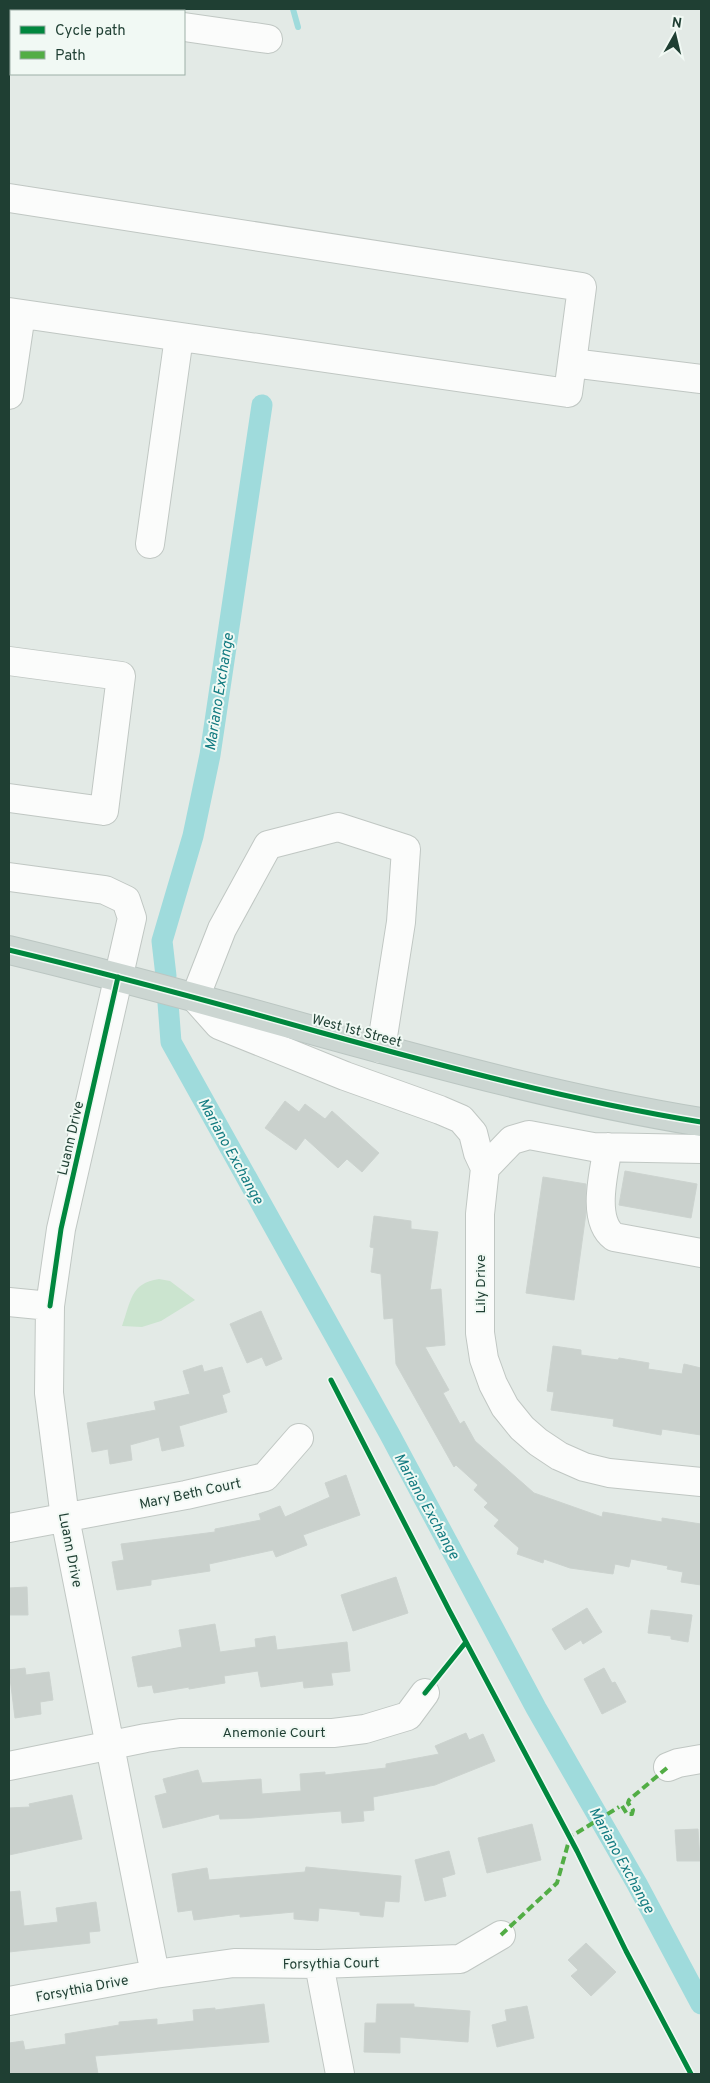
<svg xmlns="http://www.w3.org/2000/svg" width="710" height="2083" viewBox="0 0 710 2083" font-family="Overpass,sans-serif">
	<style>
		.green { fill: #cbe4cf }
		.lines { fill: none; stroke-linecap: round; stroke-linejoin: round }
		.stream { stroke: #9fdbdc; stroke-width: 6 }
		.canal { stroke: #9fdbdc; stroke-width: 21 }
		.building { fill: #cad1cd; stroke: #ccd3cf }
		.minor-casing { stroke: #c0c7c3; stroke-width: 30 }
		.major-casing { stroke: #bbc6c2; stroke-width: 30 }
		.minor { stroke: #fbfcfb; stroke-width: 28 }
		.major { stroke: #ccd6d2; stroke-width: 28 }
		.quiet { stroke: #52ad45; stroke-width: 4; stroke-dasharray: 8 4; stroke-linecap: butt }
		.cycleway-casing { stroke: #f1f9f4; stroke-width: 8 }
		.cycleway { stroke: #00873e; stroke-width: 5 }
		.labels { text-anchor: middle; stroke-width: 4; stroke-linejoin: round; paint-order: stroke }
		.street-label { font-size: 14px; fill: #1f3f33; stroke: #f1f9f4 }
		.water-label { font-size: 15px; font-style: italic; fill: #137b81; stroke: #f1f9f4 }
	</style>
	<rect width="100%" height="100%" fill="#e3eae6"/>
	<path class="green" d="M 159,1279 L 170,1281 L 195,1300 L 161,1321 L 142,1327 L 122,1326 C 131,1302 130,1283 159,1279 Z"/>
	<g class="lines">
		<path class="stream" d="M 293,9 L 298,27"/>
		<path class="canal" d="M 166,976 L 162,941 L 193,836 L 210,755 L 262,405
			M 168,1003 L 171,1042 L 389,1433 L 536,1708 L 637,1884 L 701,2004"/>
	</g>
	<path class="building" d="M 285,1101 L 299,1112 L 305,1104 L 325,1119 L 332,1111 L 379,1153 L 362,1172 L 347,1159 L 338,1168 L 305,1138 L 296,1150 L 265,1128 Z
		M 625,1171 L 697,1184 L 691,1218 L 619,1205 Z
		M 543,1177 L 586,1184 L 586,1213 L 574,1300 L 526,1293 Z
		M 374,1216 L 411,1221 L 411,1229 L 438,1232 L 430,1290 L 441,1289 L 445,1345 L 425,1347 L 449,1390 L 443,1393 L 460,1424 L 464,1421 L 475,1441 L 534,1493 L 602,1517 L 603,1512 L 662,1522 L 662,1518 L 701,1524 L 701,1585 L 681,1582 L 683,1572 L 667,1569 L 668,1566 L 631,1559 L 629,1567 L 615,1564 L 613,1574 L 570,1568 L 544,1559 L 543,1563 L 517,1554 L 519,1548 L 494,1526 L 499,1520 L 484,1507 L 488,1503 L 474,1490 L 478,1485 L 456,1465 L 454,1467 L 396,1364 L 393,1318 L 384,1319 L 381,1274 L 371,1272 L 374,1248 L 370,1247 Z
		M 261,1311 L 282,1359 L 266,1366 L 262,1357 L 247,1363 L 230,1324 Z
		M 553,1346 L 581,1350 L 581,1355 L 618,1360 L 619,1358 L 649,1363 L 648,1369 L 682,1374 L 684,1364 L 701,1368 L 701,1435 L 662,1429 L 661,1435 L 613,1426 L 614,1419 L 551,1410 L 554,1392 L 547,1391 Z
		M 202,1365 L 204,1372 L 222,1367 L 230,1392 L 222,1395 L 227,1412 L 179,1426 L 184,1446 L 162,1451 L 159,1437 L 130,1445 L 132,1460 L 110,1464 L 108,1449 L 92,1452 L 87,1423 L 156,1410 L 154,1402 L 190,1394 L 183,1371 Z
		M 346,1475 L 360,1515 L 303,1535 L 307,1545 L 276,1557 L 273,1550 L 209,1564 L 210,1571 L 151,1580 L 151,1585 L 117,1590 L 112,1562 L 124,1560 L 121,1544 L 215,1532 L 215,1529 L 261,1520 L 259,1514 L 280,1506 L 285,1517 L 330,1497 L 325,1483 Z
		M 396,1577 L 408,1613 L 353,1631 L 341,1595 Z
		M 27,1587 L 28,1615 L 9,1615 L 9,1588 Z
		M 587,1608 L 602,1632 L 583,1644 L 581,1640 L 565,1650 L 552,1629 Z
		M 651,1610 L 692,1615 L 688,1642 L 671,1639 L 671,1636 L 648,1633 Z
		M 215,1624 L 220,1652 L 256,1647 L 255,1639 L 275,1636 L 277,1650 L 347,1642 L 350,1671 L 331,1673 L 333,1685 L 304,1688 L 303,1681 L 261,1687 L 258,1671 L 224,1676 L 225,1683 L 189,1689 L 189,1687 L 154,1693 L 152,1685 L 138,1687 L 132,1657 L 182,1647 L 179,1630 Z
		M 25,1668 L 26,1675 L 49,1672 L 53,1700 L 40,1702 L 41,1714 L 15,1718 L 9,1670 Z
		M 604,1668 L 612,1683 L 615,1682 L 626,1702 L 602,1714 L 584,1679 Z
		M 466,1733 L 469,1740 L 483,1734 L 495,1761 L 435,1785 L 373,1797 L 374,1810 L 363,1811 L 364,1821 L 342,1823 L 341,1811 L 252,1818 L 220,1819 L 219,1814 L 163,1828 L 155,1796 L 167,1793 L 163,1779 L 198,1770 L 202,1783 L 261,1779 L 262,1794 L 301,1791 L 300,1774 L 325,1772 L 325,1775 L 386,1768 L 386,1764 L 439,1754 L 435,1746 Z
		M 72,1795 L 82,1839 L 9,1855 L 9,1808 L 30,1807 L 29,1804 Z
		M 532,1824 L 541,1860 L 487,1873 L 478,1838 Z
		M 698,1829 L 700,1861 L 677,1861 L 675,1830 Z
		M 449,1851 L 455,1874 L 442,1878 L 446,1896 L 425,1901 L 415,1860 Z
		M 306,1867 L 401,1876 L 399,1902 L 385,1901 L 383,1917 L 360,1915 L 360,1912 L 319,1908 L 318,1921 L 294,1919 L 294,1912 L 240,1917 L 240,1914 L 194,1920 L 192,1910 L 178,1912 L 172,1874 L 207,1868 L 209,1880 L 305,1872 Z
		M 20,1891 L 24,1926 L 58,1922 L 56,1908 L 96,1902 L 100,1931 L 89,1932 L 90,1943 L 9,1952 L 9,1892 Z
		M 586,1943 L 616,1972 L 591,1996 L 571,1976 L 578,1970 L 568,1960 Z
		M 264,2004 L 269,2042 L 95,2056 L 98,2074 L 9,2074 L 9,2043 L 23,2041 L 25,2050 L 66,2044 L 65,2034 L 119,2025 L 119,2022 L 157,2019 L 157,2025 L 194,2021 L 193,2010 L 215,2008 L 215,2010 Z
		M 377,2004 L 414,2004 L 414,2007 L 470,2011 L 468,2042 L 400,2037 L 400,2053 L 364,2052 L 365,2023 L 376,2023 Z
		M 527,2006 L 534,2038 L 497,2047 L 492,2025 L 507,2021 L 505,2010 Z"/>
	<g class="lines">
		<defs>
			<path id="minor" d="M 53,9 L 70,11
				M 184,27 L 268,39
				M 9,198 L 582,287 L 568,393 L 9,312
				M 572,363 L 701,379
				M 9,395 L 21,314
				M 150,544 L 179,337
				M 9,661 L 121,676 L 104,811 L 9,798
				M 9,877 L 105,890 L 126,900 L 132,918 L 61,1229 L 50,1306 L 49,1393 L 65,1518 L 155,1974
				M 381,1049 L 401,922 L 406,849 L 338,827 L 268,845 L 222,929 L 195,998 L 219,1025 L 345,1076 L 440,1110 L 461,1119 L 473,1133 L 478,1153 L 485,1168
				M 608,1147 C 604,1172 591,1220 614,1237 L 701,1253
				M 701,1149 L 593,1147 L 529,1135 L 512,1140 L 485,1168 L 480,1214 L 480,1333 L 484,1359 L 493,1384 L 505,1407 L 522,1428 L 538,1442 L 559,1456 L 584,1467 L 609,1473 L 701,1482
				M 9,1302 L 50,1306
				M 9,1528 L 186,1495 L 265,1477 L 299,1438
				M 9,1766 L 146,1738 L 180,1733 L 333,1733 L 365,1729 L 408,1716 L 425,1693
				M 668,1767 L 678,1763 L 701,1759
				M 319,1964 L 340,2074
				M 9,2001 L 155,1974 L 234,1963 L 319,1964 L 460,1959 L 501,1935"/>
			<path id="major" d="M 9,950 C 113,975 216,1003 319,1032 C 446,1067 572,1101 701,1122"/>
		</defs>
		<use href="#minor" class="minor-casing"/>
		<use href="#major" class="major-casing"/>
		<use href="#minor" class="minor"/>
		<use href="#major" class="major"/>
		<path class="quiet" d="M 622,1806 L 627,1814 L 632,1814 L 633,1810 L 628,1803 L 629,1800 L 668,1767
			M 501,1935 L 557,1883 L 570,1837 L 619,1807"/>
		<defs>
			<path id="cycleway" d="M 9,950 C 113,975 216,1003 319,1032 C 446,1067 572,1101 701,1122
				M 50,1306 L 61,1229 L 118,977
				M 331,1380 L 449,1610 L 577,1851 L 626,1951 L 691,2074
				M 425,1693 L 466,1642"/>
		</defs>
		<use href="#cycleway" class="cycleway-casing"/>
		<use href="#cycleway" class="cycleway"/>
	</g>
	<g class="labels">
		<g class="street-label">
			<text transform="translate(357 1030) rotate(15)" y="5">West 1st Street</text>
			<text transform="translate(70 1138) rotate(-77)" y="5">Luann Drive</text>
			<text transform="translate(480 1284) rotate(-90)" y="5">Lily Drive</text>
			<text transform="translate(190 1493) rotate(-12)" y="5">Mary Beth Court</text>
			<text transform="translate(71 1550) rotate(79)" y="5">Luann Drive</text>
			<text x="274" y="1737">Anemonie Court</text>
			<text transform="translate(331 1963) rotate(-1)" y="5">Forsythia Court</text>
			<text transform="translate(82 1988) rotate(-11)" y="5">Forsythia Drive</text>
		</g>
		<g class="water-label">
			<text transform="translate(219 692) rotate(-81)" y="5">Mariano Exchange</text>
			<text transform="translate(231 1151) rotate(61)" y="5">Mariano Exchange</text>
			<text transform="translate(427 1506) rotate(61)" y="5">Mariano Exchange</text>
			<text transform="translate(622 1860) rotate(61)" y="5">Mariano Exchange</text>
		</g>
	</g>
	<rect width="710" height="2083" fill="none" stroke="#1f3f33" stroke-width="20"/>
	<rect x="10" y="10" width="175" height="65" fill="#f1f9f4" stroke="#9dafa7"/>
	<rect x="20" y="26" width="25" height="8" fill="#00873e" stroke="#9dafa7"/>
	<text x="55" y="35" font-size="15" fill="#1f3f33">Cycle path</text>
	<rect x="20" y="51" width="25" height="8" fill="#52ad45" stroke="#9dafa7"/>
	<text x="55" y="60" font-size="15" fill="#1f3f33">Path</text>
	<g transform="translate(675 35) rotate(8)" stroke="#f1f9f4" stroke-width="4" paint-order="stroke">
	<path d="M0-4L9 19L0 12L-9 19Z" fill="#1f3f33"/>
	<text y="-8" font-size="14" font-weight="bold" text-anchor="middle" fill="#1f3f33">N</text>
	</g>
</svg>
